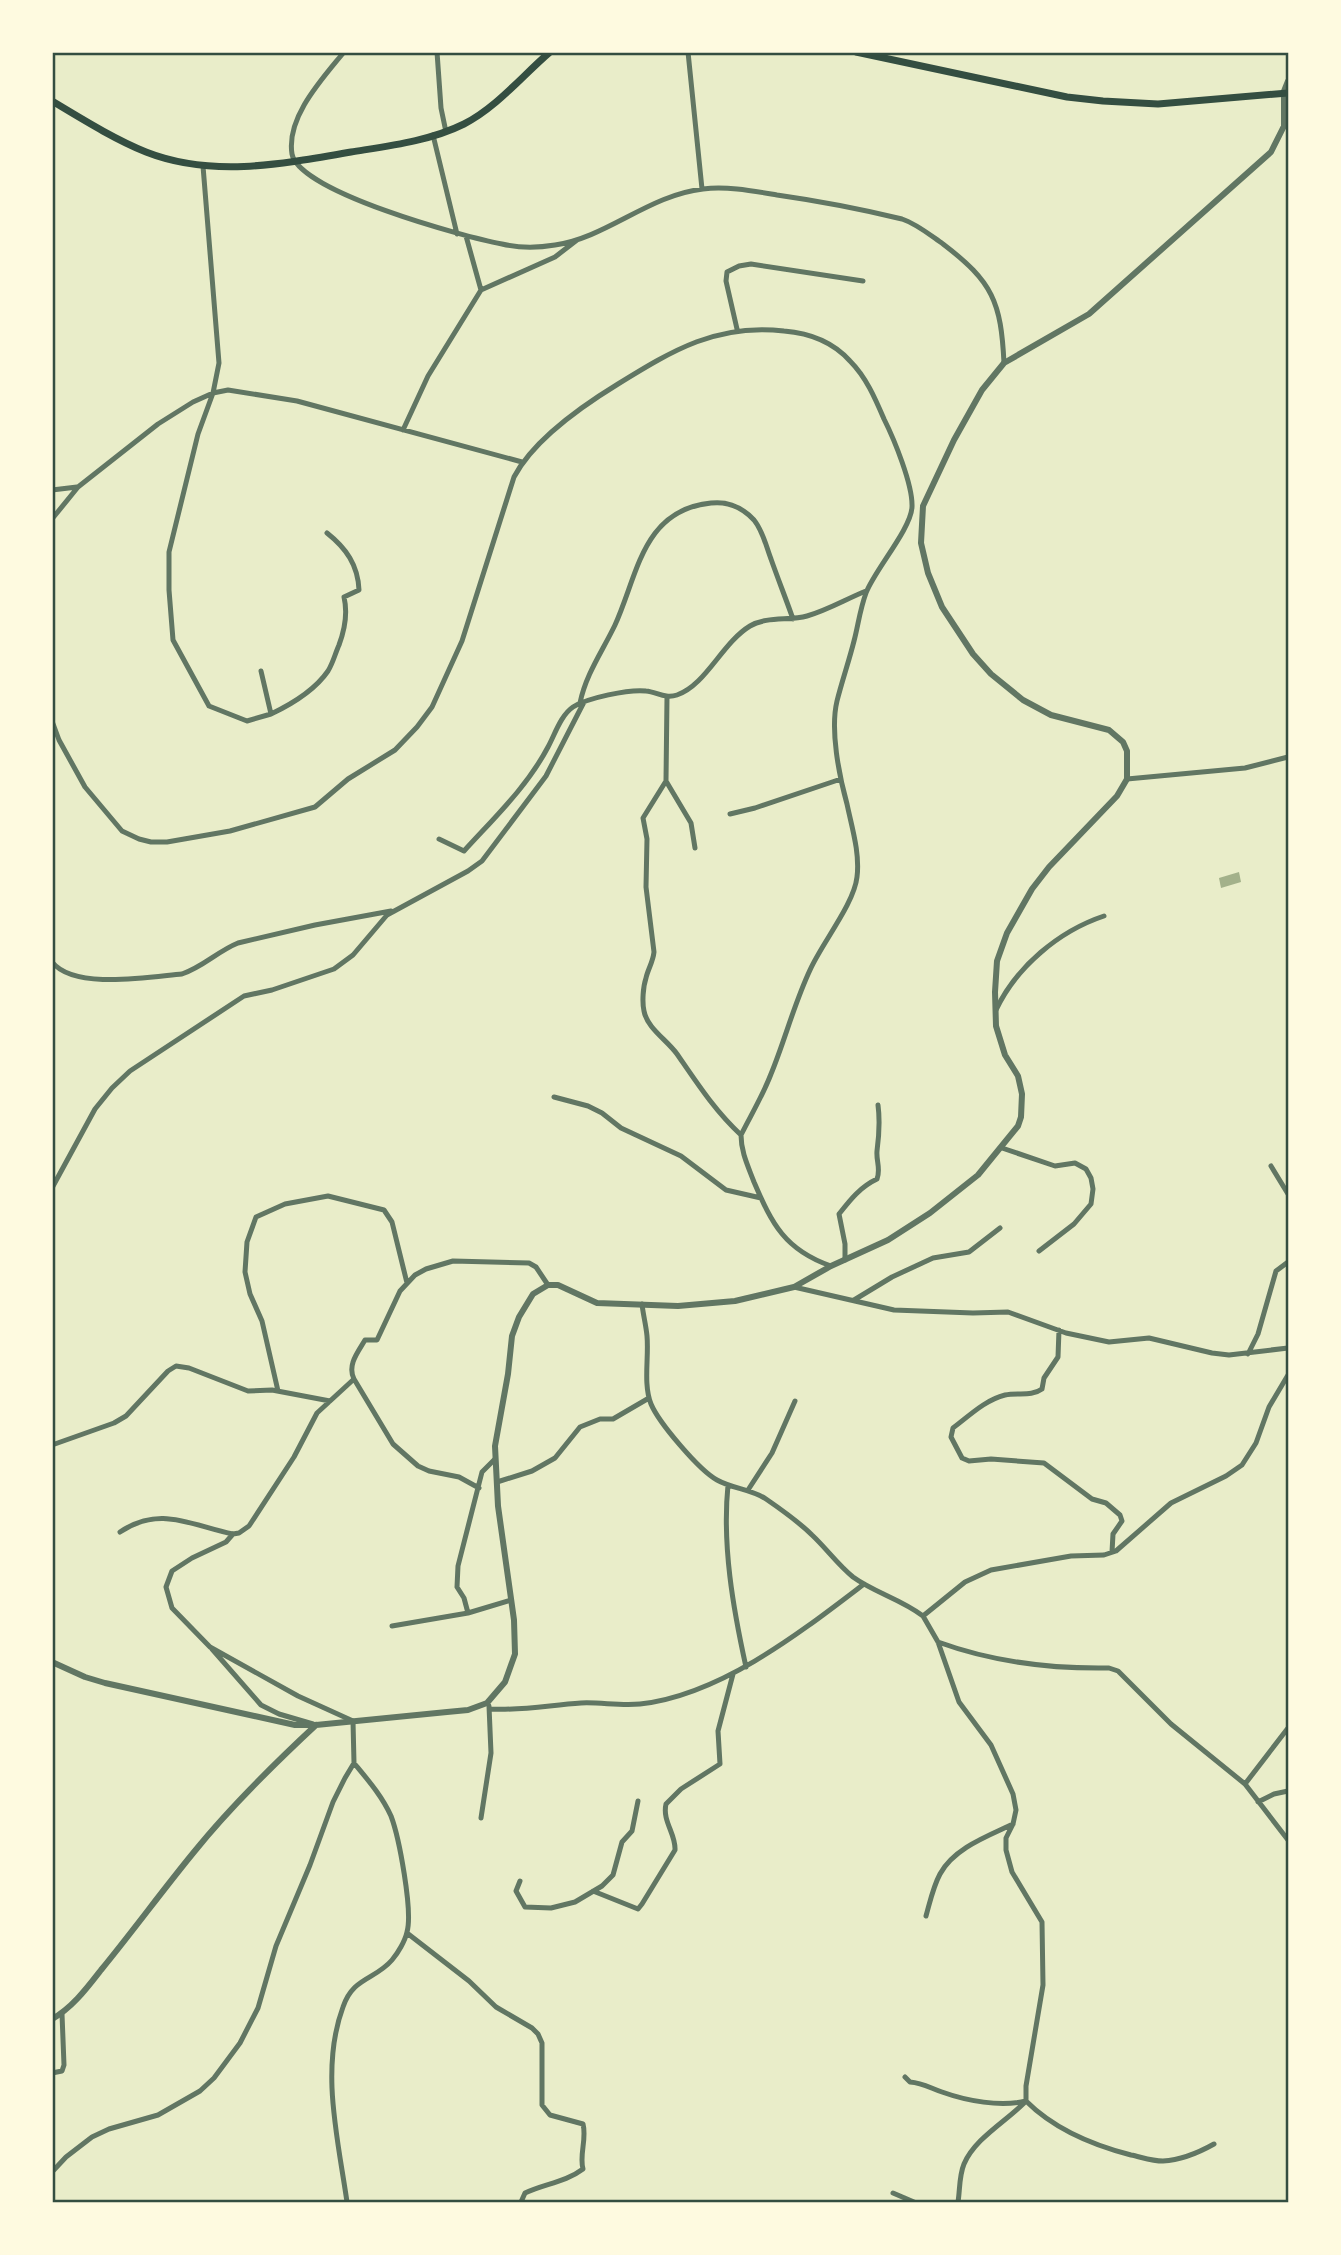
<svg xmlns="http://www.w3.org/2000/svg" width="1341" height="2255" viewBox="0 0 1341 2255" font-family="'DejaVu Sans',sans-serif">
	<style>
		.water { fill: #a3b18a }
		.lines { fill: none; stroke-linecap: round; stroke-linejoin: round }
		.minor { stroke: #617663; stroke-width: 5 }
		.tertiary { stroke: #617663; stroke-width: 6 }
		.secondary { stroke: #344e41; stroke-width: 7 }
		.neatline { fill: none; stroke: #344e41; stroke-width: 2.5 }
	</style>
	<rect width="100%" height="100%" fill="#e9edc9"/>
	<path class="water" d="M 1239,872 L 1241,882 L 1221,888 L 1219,878 Z"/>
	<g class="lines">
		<path class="minor" d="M 344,52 C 323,78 286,117 292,154 C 299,192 465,237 502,244 C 519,248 537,248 555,245 C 606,238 649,195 703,189 C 727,186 753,191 777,195 C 819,201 861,209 902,219 C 917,224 930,235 943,244 C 993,282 1001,302 1004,363
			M 437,52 L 441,108 L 446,132
			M 688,52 L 702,189
			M 433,135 L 457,234
			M 203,166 L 219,363 L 213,393 L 198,434 L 169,552 L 169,590 L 173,640 L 209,706 L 247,721 L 271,714 L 261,671
			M 481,290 L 555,257 L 577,240
			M 737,329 L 726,281 L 727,272 L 739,266 L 751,264 L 863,281
			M 403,430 L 428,376 L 481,290 L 466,236
			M 52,490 L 77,487
			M 52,519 L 78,487 L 158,424 L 193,402 L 213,393 L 228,390 L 297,401 L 522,462
			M 667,697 L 666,781 L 643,818 L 647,839 L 646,887 L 654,952 C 653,962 648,969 646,978 C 643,987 642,1002 644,1011 C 647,1028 667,1040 677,1054 C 697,1083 715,1111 741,1135
			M 580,703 C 586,674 602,652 615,625 C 638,575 642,510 711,503 C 728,501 742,507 754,520 C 763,531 766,546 771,559 C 778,579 786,599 793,619
			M 271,714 C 292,704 315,690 328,671 C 333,663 335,654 339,645 C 345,629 348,614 344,597 L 359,590 C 358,565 346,548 327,533
			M 52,721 L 59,740 L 85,787 L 122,831 L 139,839 L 151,842 L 167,842 L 230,831 L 315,807 L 348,779 L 395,750 L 417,727 L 432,707 L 462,641 L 514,477 C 534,439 582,406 618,384 C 673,350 718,323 784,331 C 809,333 833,342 850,361 C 866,377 875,398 884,419 C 894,439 913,485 912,507 C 911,529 874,571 866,593 C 860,609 858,626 854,641 C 849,661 842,681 837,701 C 830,730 839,775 847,804 C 852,828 860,853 857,877 C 854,904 822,943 810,970 C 794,1004 785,1040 771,1074 C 763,1095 751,1115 741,1135 C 741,1152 748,1166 754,1182 C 772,1224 785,1250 831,1266
			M 1127,779 L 1245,768 L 1288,757
			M 666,781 L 691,823 L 695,848
			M 730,814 L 755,808 L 841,779
			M 439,839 L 464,851 C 494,818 527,787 548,747 C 555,734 561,715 573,707 C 587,698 629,689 646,691 C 657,692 665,699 677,695 C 706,685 722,643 750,626 C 767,616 789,621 807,616 C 828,610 846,599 866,591
			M 52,962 C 74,990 149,977 182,974 C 203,967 218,951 238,943 L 315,925 L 391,911
			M 996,1010 C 1016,967 1059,931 1104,916
			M 554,1097 L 588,1106 L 602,1113 L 621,1128 L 681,1156 L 726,1190 L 761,1198
			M 1002,1148 L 1055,1166 L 1075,1163 L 1086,1169 L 1091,1178 L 1093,1189 L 1091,1204 L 1074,1224 L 1039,1251
			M 1271,1166 L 1288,1194
			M 52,1188 L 95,1109 L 112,1088 L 130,1071 L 244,996 L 272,990 L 334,969 L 353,955 L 387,915 L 468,871 L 482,861 L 546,776 L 584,702
			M 845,1260 L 845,1244 L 839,1214 C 850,1200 860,1187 877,1179 C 881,1169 876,1161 877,1151 C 879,1136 880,1120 878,1105
			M 794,1287 L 894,1310 L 973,1313 L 1008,1312 L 1066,1333 L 1109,1342 L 1149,1338 L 1212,1353 L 1229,1355 L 1288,1348
			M 854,1300 L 892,1277 L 933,1258 L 969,1252 L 1000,1228
			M 642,1304 C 643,1314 646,1325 647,1336 C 649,1357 643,1384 651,1404 C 659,1423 699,1470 717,1480 C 733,1489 751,1489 766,1499 C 782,1510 799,1522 812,1535 C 826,1548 838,1565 853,1577 C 875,1593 901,1599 923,1616 L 965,1582 L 991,1570 L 1071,1556 L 1104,1555 L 1116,1551 L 1171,1503 L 1226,1476 L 1242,1465 L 1256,1443 L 1269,1407 L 1288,1375
			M 1059,1330 L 1058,1357 L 1044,1378 L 1042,1389 C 1031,1397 1018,1392 1005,1395 C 985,1400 969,1416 953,1428 L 951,1437 L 962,1458 L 969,1461 L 991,1459 L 1044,1463 L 1092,1499 L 1106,1503 L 1120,1515 L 1122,1521 L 1113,1534 L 1112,1552
			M 1248,1354 L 1258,1334 L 1276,1271 L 1288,1262
			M 354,1379 L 393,1444 L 418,1466 L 429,1471 L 459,1477 L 479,1488
			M 278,1391 L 262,1321 L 250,1294 L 245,1272 L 247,1242 L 256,1217 L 285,1204 L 328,1196 L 384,1210 L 392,1222 L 407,1283
			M 52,1445 L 114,1423 L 126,1416 L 168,1371 L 176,1366 L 189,1368 L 248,1391 L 272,1390 L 330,1401
			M 497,1482 L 532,1471 L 555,1458 L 580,1427 L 600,1419 L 613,1419 L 649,1398
			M 728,1485 C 722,1545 733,1608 746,1667
			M 748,1490 L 772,1453 L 795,1401
			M 120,1532 C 160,1505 190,1525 233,1534 L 239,1533 L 249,1526 L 294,1457 L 317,1413 L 354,1379 C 347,1365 358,1352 365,1340 L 377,1340 L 400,1291 L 415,1275 L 426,1269 L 453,1261 L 529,1263 L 536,1267 L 548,1285
			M 468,1613 L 464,1598 L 457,1587 L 458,1566 L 482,1472 L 495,1459
			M 923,1616 L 938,1642 L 959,1702 L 991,1745 L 1013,1794 L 1016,1810 L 1013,1824 L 1006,1838 L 1006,1850 L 1012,1872 L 1042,1922 L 1043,1985 L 1026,2086 L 1026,2101 C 1007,2121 975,2138 964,2164 C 959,2176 960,2190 958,2202
			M 392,1626 L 468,1613 L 511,1600
			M 938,1642 C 993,1662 1051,1669 1109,1668 L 1118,1671 L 1171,1724 L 1245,1784 L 1288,1840
			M 212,1649 L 261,1705 L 279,1714 L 313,1724
			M 490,1709 C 520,1711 550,1705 581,1703 C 600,1702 620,1706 640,1704 C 721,1695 801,1632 864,1584
			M 1245,1784 L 1288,1728
			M 1258,1802 L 1274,1794 L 1288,1791
			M 481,1818 L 491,1753 L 489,1706
			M 520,1881 L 516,1891 L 525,1907 L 551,1908 L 575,1902 L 602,1886 L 613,1875 L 622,1842 L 632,1831 L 638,1801
			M 593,1891 L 638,1909 L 642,1904 L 675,1850 C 676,1834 662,1821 666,1804 L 681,1789 L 720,1764 L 718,1731 L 733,1674
			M 926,1916 C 930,1902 933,1887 940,1874 C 954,1848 988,1836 1013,1824
			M 407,1933 L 469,1981 L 496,2007 L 532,2028 L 538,2034 L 542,2043 L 542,2105 L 550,2115 L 583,2124 C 587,2139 579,2155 583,2169 C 566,2182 544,2184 525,2193 L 521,2202
			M 52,2073 L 62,2071 L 64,2065 L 62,2014
			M 905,2077 L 910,2082 C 923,2083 930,2088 942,2092 C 967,2101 1000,2107 1026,2101
			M 1026,2101 C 1054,2129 1092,2145 1131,2155 C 1141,2157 1152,2161 1163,2161 C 1182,2160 1198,2153 1214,2144
			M 52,2172 L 66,2157 L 92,2137 L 109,2129 L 158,2115 L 200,2091 L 214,2078 L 240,2043 L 258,2008 L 276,1946 L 310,1865 L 333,1802 L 345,1778 L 354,1763 L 353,1721 L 298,1696 L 210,1647 L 172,1608 L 166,1587 L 172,1571 L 192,1558 L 226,1542 L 233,1534
			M 893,2193 L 914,2202
			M 347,2202 C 338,2139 320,2069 343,2007 C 353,1977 375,1980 392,1960 C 398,1953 405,1941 407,1932 C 413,1911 399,1837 391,1816 C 382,1796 368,1780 354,1763"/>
		<path class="tertiary" d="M 52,1662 L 85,1677 L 105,1683 L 295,1725 L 316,1725 L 447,1712 L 468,1710 L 487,1703 L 505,1682 L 515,1654 L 514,1620 L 498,1506 L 495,1446 L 508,1374 L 512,1336 L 519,1317 L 533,1294 L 548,1285 L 558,1285 L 597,1303 L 678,1306 L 735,1301 L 794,1287 L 831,1266 L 888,1240 L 930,1213 L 978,1175 L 1018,1126 L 1021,1117 L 1022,1094 L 1018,1076 L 1005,1055 L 996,1026 L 995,992 L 997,961 L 1007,933 L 1032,889 L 1049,867 L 1117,796 L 1127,779 L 1127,751 L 1123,742 L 1109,730 L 1051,715 L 1023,700 L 991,674 L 973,654 L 942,607 L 928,573 L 921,543 L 923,506 L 954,440 L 982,390 L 1004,363 L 1089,314 L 1271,152 L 1284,126 L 1284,91 L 1288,81
			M 52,2019 C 72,2008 87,1988 101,1970 C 133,1931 162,1891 194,1852 C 231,1806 273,1765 316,1725"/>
		<path class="secondary" d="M 856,52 L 1067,97 L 1103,101 L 1158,104 L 1288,93
			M 52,101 C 82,119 114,139 146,152 C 212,178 283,164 351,152 C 388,146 430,141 464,124 C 497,107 522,76 550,52"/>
	</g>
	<rect width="1341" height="2255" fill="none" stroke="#fefae0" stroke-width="108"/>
	<rect x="54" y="54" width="1233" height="2147" class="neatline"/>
</svg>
